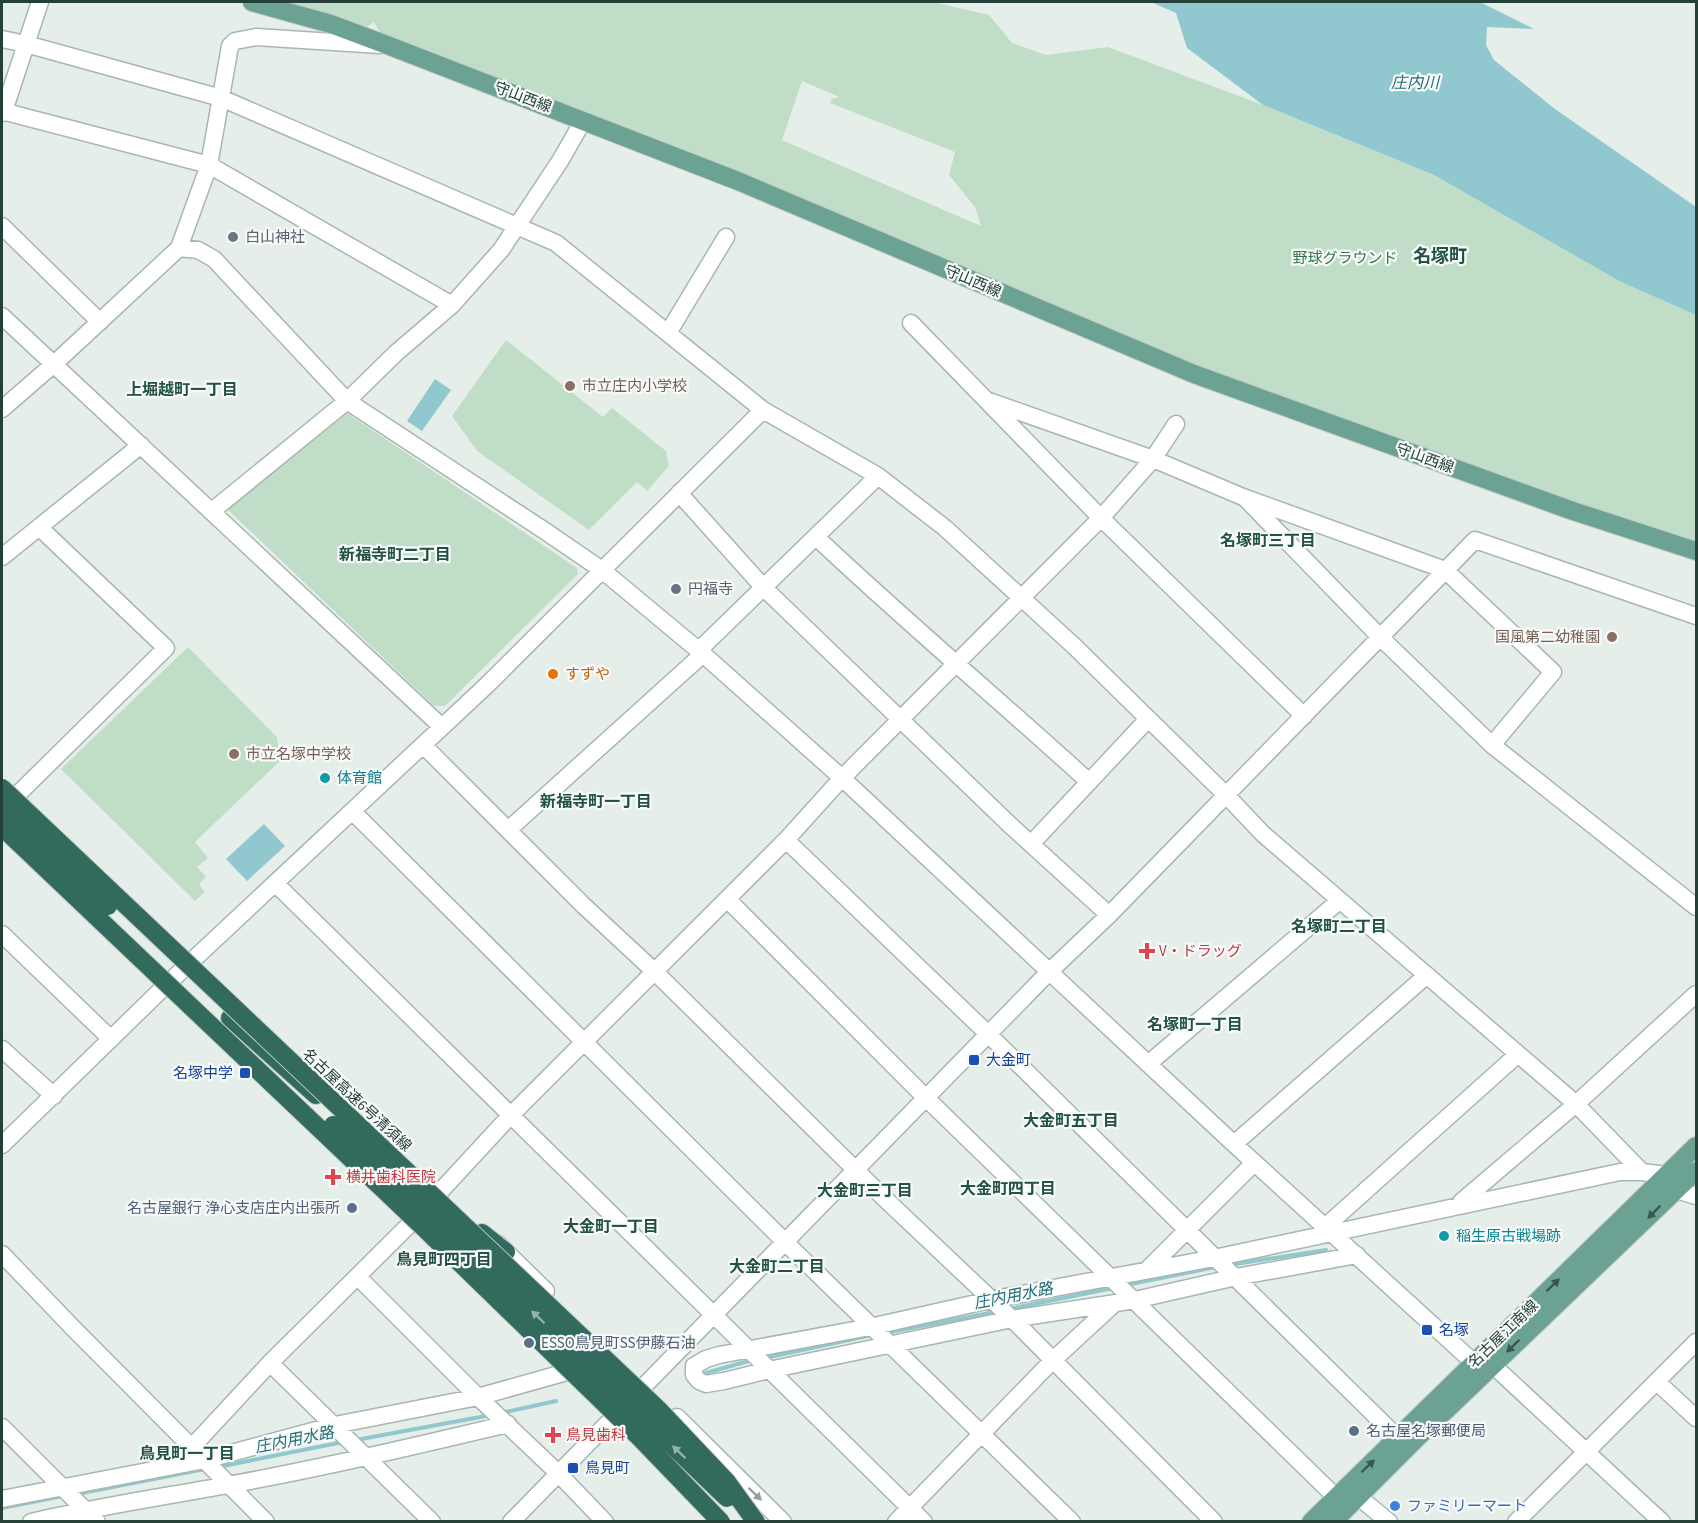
<svg xmlns="http://www.w3.org/2000/svg" width="1698" height="1523" viewBox="0 0 1698 1523" font-family="'Source Sans 3','Noto Sans JP',sans-serif">
	<style>
		.green { fill: #c0dec7; fill-rule: evenodd }
		.water { fill: #91c8d0 }
		.lines { fill: none; stroke-linecap: round; stroke-linejoin: round }
		.stream { stroke: #91c8d0; stroke-width: 4 }
		.minor-casing { stroke: #a8b6b1; stroke-width: 19 }
		.major-casing { stroke: #c2cac7; stroke-width: 20 }
		.highway-casing { stroke: #c2cac7; stroke-width: 20 }
		.minor { stroke: #fff; stroke-width: 16 }
		.major { stroke: #6ca293; stroke-width: 18 }
		.highway { stroke: #326b5e; stroke-width: 18 }
		.highway-bridge-casing { stroke: #c2cac7; stroke-width: 20; stroke-linecap: butt }
		.highway-bridge { stroke: #326b5e; stroke-width: 18 }
		.oneway { fill: #37584f }
		.oneway2 { fill: #94b2ab }
		.oneway3 { fill: #92a09c }
		.worship-dot { fill: #6b7280; stroke: #f7faf8; stroke-width: 2 }
		.education-dot { fill: #8d6e63; stroke: #f7faf8; stroke-width: 2 }
		.food-dot { fill: #e8710a; stroke: #f7faf8; stroke-width: 2 }
		.culture-dot { fill: #0f9aa8; stroke: #f7faf8; stroke-width: 2 }
		.health-dot { fill: #e0444e; stroke: #f7faf8; stroke-width: 2 }
		.transit-dot { fill: #1a4fb4; stroke: #f7faf8; stroke-width: 2 }
		.service-dot { fill: #5c6f8a; stroke: #f7faf8; stroke-width: 2 }
		.shop-dot { fill: #3f7fe0; stroke: #f7faf8; stroke-width: 2 }
		.labels { text-anchor: middle; stroke-width: 4.5; stroke-linejoin: round; paint-order: stroke }
		.street-label { font-size: 15px; fill: #254038; stroke: #f7faf8 }
		.worship-label { font-size: 15px; fill: #5b616d; stroke: #f7faf8; text-anchor: start }
		.park-label { font-size: 15px; fill: #31754a; stroke: #f7faf8 }
		.education-label { font-size: 15px; fill: #785e54; stroke: #f7faf8; text-anchor: start }
		.food-label { font-size: 15px; fill: #c56008; stroke: #f7faf8; text-anchor: start }
		.culture-label { font-size: 15px; fill: #0d838f; stroke: #f7faf8; text-anchor: start }
		.health-label { font-size: 15px; fill: #be3a42; stroke: #f7faf8; text-anchor: start }
		.transit-label { font-size: 15px; fill: #164399; stroke: #f7faf8; text-anchor: start }
		.service-label { font-size: 15px; fill: #4e5e75; stroke: #f7faf8; text-anchor: start }
		.shop-label { font-size: 15px; fill: #366cbe; stroke: #f7faf8; text-anchor: start }
		.water-label { font-size: 16px; font-style: italic; fill: #216d7a; stroke: #f7faf8 }
		.neighbourhood-label { font-size: 16px; font-weight: bold; fill: #215245; stroke: #f7faf8 }
		.quarter-label { font-size: 18px; font-weight: bold; fill: #215245; stroke: #f7faf8 }
	</style>
	<rect width="100%" height="100%" fill="#e6eeea"/>
	<path class="green" d="M 283,2 L 933,2 L 989,15 L 1012,43 L 1046,55 L 1108,47 L 1263,105 L 1434,175 L 1621,282 L 1696,315 L 1696,551 L 1253,396 L 387,45 L 374,22 L 364,29 ZM 802,81 L 839,97 L 832,99 L 830,103 L 955,152 L 949,175 L 975,207 L 981,226 L 782,140 Z
		M 506,340 L 603,417 L 612,408 L 666,451 L 669,466 L 647,491 L 637,482 L 589,530 L 477,451 L 452,416 Z
		M 341,409 L 577,568 L 578,574 L 445,706 L 434,706 L 224,506 Z
		M 188,647 L 277,737 L 280,761 L 195,842 L 208,858 L 197,867 L 206,877 L 199,884 L 205,892 L 195,901 L 61,769 Z"/>
	<path class="water" d="M 1151,2 L 1480,2 L 1534,29 L 1487,27 L 1486,45 L 1494,60 L 1555,109 L 1696,207 L 1696,315 L 1621,282 L 1434,175 L 1263,105 L 1187,48 L 1176,13 Z
		M 435,379 L 451,390 L 422,431 L 407,421 Z
		M 264,824 L 285,846 L 247,881 L 226,859 Z"/>
	<g class="lines">
		<path class="stream" d="M 1229,1265 L 1326,1250
			M 1126,1285 L 1216,1267
			M 1009,1309 L 1113,1288
			M 885,1333 L 995,1312
			M 765,1358 L 872,1335
			M 706,1373 L 752,1360
			M 501,1413 L 556,1401
			M 356,1440 L 491,1415
			M 218,1467 L 343,1442
			M 77,1494 L 205,1469
			M 2,1508 L 63,1496"/>
		<defs>
			<path id="minor" d="M 2,39 L 26,44 L 221,98 L 556,243 L 763,410 L 878,476 L 945,528 L 1074,646 L 1226,795 L 1263,834 L 1576,1104 L 1642,1172
				M 2,111 L 209,165 L 452,305
				M 2,113 L 4,111 L 40,2
				M 2,226 L 100,322
				M 179,248 L 209,165 L 230,46 L 235,41 L 256,37 L 380,45
				M 2,316 L 442,727
				M 911,323 L 1101,518 L 1304,716
				M 668,333 L 726,237
				M 986,400 L 1153,459 L 1243,497 L 1445,570 L 1553,672 L 1492,745
				M 2,409 L 54,364 L 179,248 L 198,250 L 214,259 L 347,401 L 545,531 L 602,570 L 703,654 L 842,778 L 1234,1144 L 1484,1372
				M 679,493 L 764,588 L 1010,825 L 1109,915
				M 1246,499 L 1380,637 L 1492,745 L 1696,907
				M 212,511 L 347,401 L 396,353 L 452,305 L 501,250 L 560,161 L 583,121
				M 816,537 C 905,621 998,699 1088,781
				M 2,557 L 141,445
				M 698,651 L 878,476
				M 423,745 L 583,905 L 654,971 L 883,1197 L 1012,1319 L 1214,1522
				M 15,797 L 166,648 L 39,527
				M 353,812 L 785,1242 L 1072,1522
				M 508,830 L 703,654
				M 786,840 L 988,1034 L 1397,1437
				M 1031,844 L 1148,719
				M 275,883 L 924,1522
				M 727,899 L 926,1098 L 1345,1506
				M 2,934 L 111,1039
				M 2,1049 L 54,1096
				M 1148,1064 L 1339,901
				M 1234,1144 L 1427,975
				M 2,1145 L 164,987 L 487,685 L 763,410
				M 1676,1190 L 1696,1196
				M 1461,1202 L 1576,1104 L 1696,994
				M 1325,1227 L 1517,1055
				M 498,1244 L 546,1291
				M 2,1254 L 73,1328 L 266,1522
				M 1357,1255 L 1236,1277 L 1135,1300 L 1012,1319 L 769,1370 L 724,1381 L 706,1384 L 699,1381 L 694,1375 L 694,1366 L 706,1359 L 719,1355 L 870,1327 L 990,1300 L 1214,1258 L 1620,1172 L 1642,1172 L 1667,1175
				M 1147,1270 L 1254,1163
				M 358,1277 L 478,1397 L 558,1473 L 605,1522
				M 1484,1357 L 1662,1522
				M 270,1363 L 432,1522
				M 1657,1382 L 1696,1418
				M 677,1417 L 783,1522
				M 2,1427 L 97,1522
				M 192,1447 L 270,1363 L 414,1220 L 510,1116 L 786,840 L 842,778 L 1101,518 L 1153,459 L 1176,424
				M 1349,1489 L 1389,1522
				M 2,1499 L 205,1460 L 335,1425 L 478,1397 L 570,1371
				M 31,1522 C 96,1507 162,1497 228,1485 C 322,1468 415,1446 508,1424
				M 511,1522 L 1050,971 L 1109,915 L 1475,540 L 1696,616
				M 896,1522 L 1052,1361 L 1115,1303
				M 1516,1522 L 1696,1342"/>
			<path id="major" d="M 252,2 L 331,24 L 387,45 L 738,181 L 1194,374 L 1573,511 L 1696,551
				M 1311,1522 L 1696,1146
				M 1333,1522 L 1416,1439 L 1696,1171"/>
			<path id="highway" d="M 230,1018 L 316,1095
				M 482,1233 L 506,1252"/>
		</defs>
		<use href="#minor" class="minor-casing"/>
		<use href="#major" class="major-casing"/>
		<use href="#highway" class="highway-casing"/>
		<use href="#minor" class="minor"/>
		<use href="#major" class="major"/>
		<use href="#highway" class="highway"/>
		<defs>
			<path id="highway-bridge" d="M 2,788 L 658,1409 L 727,1482 L 756,1522
				M 2,807 L 108,906
				M 2,827 L 425,1229 L 639,1437 L 721,1522
				M 333,1125 L 432,1215 L 727,1498"/>
		</defs>
		<use href="#highway-bridge" class="highway-bridge-casing"/>
		<use href="#highway-bridge" class="highway-bridge"/>
	</g>
	<defs><path id="oneway-solid" d="M-6-.8H1V-3.2L6.5 0L1 3.2V.8H-6Z" transform="scale(1.5)"/></defs>
	<g class="oneway">
		<use href="#oneway-solid" transform="translate(1654 1212) rotate(135)"/>
		<use href="#oneway-solid" transform="translate(1553 1285) rotate(-44)"/>
		<use href="#oneway-solid" transform="translate(1513 1346) rotate(136)"/>
		<use href="#oneway-solid" transform="translate(1368 1466) rotate(-44)"/>
	</g>
	<g class="oneway2">
		<use href="#oneway-solid" transform="translate(538 1317) rotate(-136)"/>
		<use href="#oneway-solid" transform="translate(679 1452) rotate(-136)"/>
	</g>
	<use class="oneway3" href="#oneway-solid" transform="translate(755 1494) rotate(44)"/>
	<g class="worship-dot">
		<circle cx="233" cy="237" r="6"/>
		<circle cx="676" cy="589" r="6"/>
	</g>
	<g class="education-dot">
		<circle cx="570" cy="386" r="6"/>
		<circle cx="1612" cy="637" r="6"/>
		<circle cx="234" cy="754" r="6"/>
	</g>
	<circle class="food-dot" cx="553" cy="674" r="6"/>
	<g class="culture-dot">
		<circle cx="325" cy="778" r="6"/>
		<circle cx="1444" cy="1236" r="6"/>
	</g>
	<g class="health-dot">
		<path d="M1144 942h6v6h6v6h-6v6h-6v-6h-6v-6h6z"/>
		<path d="M330 1168h6v6h6v6h-6v6h-6v-6h-6v-6h6z"/>
		<path d="M550 1426h6v6h6v6h-6v6h-6v-6h-6v-6h6z"/>
	</g>
	<g class="transit-dot">
		<rect x="968" y="1054" width="12" height="12" rx="3"/>
		<rect x="239" y="1067" width="12" height="12" rx="3"/>
		<rect x="1421" y="1324" width="12" height="12" rx="3"/>
		<rect x="567" y="1462" width="12" height="12" rx="3"/>
	</g>
	<g class="service-dot">
		<circle cx="352" cy="1208" r="6"/>
		<circle cx="529" cy="1343" r="6"/>
		<circle cx="1354" cy="1431" r="6"/>
	</g>
	<circle class="shop-dot" cx="1395" cy="1506" r="6"/>
	<g class="labels">
		<g class="street-label">
			<text transform="translate(523 97) rotate(21)" y="5">守山西線</text>
			<text transform="translate(973 281) rotate(23)" y="5">守山西線</text>
			<text transform="translate(1425 458) rotate(20)" y="5">守山西線</text>
			<text transform="translate(357 1100) rotate(43)" y="5">名古屋高速6号清須線</text>
			<text transform="translate(1503 1334) rotate(-44)" y="5">名古屋江南線</text>
		</g>
		<g class="worship-label">
			<text x="245" y="242">白山神社</text>
			<text x="688" y="594">円福寺</text>
		</g>
		<g class="park-label">
			<text x="1345" y="263">野球グラウンド</text>
		</g>
		<g class="education-label">
			<text x="582" y="391">市立庄内小学校</text>
			<text x="1600" y="642" text-anchor="end">国風第二幼稚園</text>
			<text x="246" y="759">市立名塚中学校</text>
		</g>
		<g class="food-label">
			<text x="565" y="679">すずや</text>
		</g>
		<g class="culture-label">
			<text x="337" y="783">体育館</text>
			<text x="1456" y="1241">稲生原古戦場跡</text>
		</g>
		<g class="health-label">
			<text x="1159" y="956">V・ドラッグ</text>
			<text x="346" y="1182">横井歯科医院</text>
			<text x="566" y="1440">鳥見歯科</text>
		</g>
		<g class="transit-label">
			<text x="986" y="1065">大金町</text>
			<text x="233" y="1078" text-anchor="end">名塚中学</text>
			<text x="1439" y="1335">名塚</text>
			<text x="585" y="1473">鳥見町</text>
		</g>
		<g class="service-label">
			<text x="340" y="1213" text-anchor="end">名古屋銀行 浄心支店庄内出張所</text>
			<text x="541" y="1348">ESSO鳥見町SS伊藤石油</text>
			<text x="1366" y="1436">名古屋名塚郵便局</text>
		</g>
		<g class="shop-label">
			<text x="1407" y="1511">ファミリーマート</text>
		</g>
		<g class="water-label">
			<text x="1415" y="88">庄内川</text>
			<text transform="translate(1013 1295) rotate(-11)" y="6">庄内用水路</text>
			<text transform="translate(294 1439) rotate(-11)" y="6">庄内用水路</text>
		</g>
		<g class="neighbourhood-label">
			<text x="182" y="395">上堀越町一丁目</text>
			<text x="1268" y="546">名塚町三丁目</text>
			<text x="395" y="560">新福寺町二丁目</text>
			<text x="596" y="807">新福寺町一丁目</text>
			<text x="1339" y="932">名塚町二丁目</text>
			<text x="1195" y="1030">名塚町一丁目</text>
			<text x="1071" y="1126">大金町五丁目</text>
			<text x="1008" y="1194">大金町四丁目</text>
			<text x="865" y="1196">大金町三丁目</text>
			<text x="611" y="1232">大金町一丁目</text>
			<text x="444" y="1265">鳥見町四丁目</text>
			<text x="777" y="1272">大金町二丁目</text>
			<text x="187" y="1459">鳥見町一丁目</text>
		</g>
		<g class="quarter-label">
			<text x="1440" y="262">名塚町</text>
		</g>
	</g>
	<rect width="1698" height="1523" fill="none" stroke="#254038" stroke-width="6"/>
</svg>
